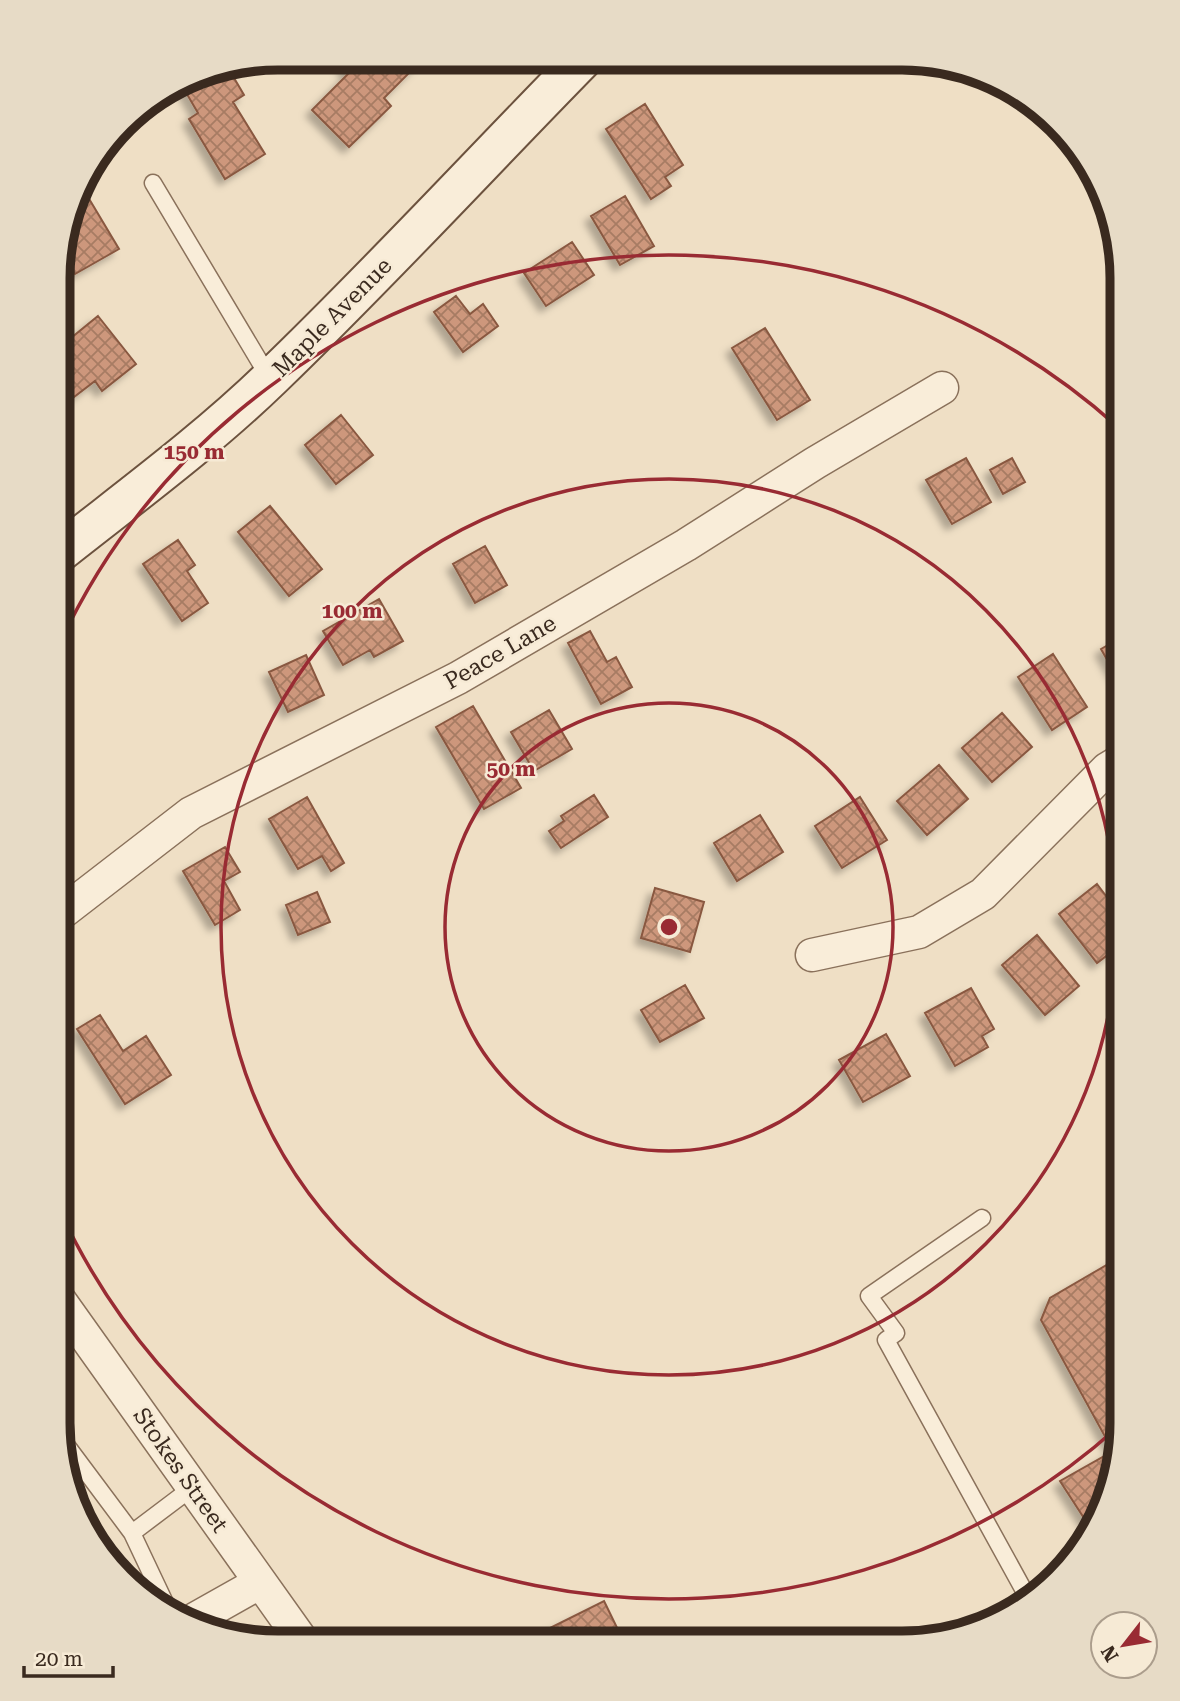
<svg xmlns="http://www.w3.org/2000/svg" width="1180" height="1701" viewBox="0 0 1180 1701" font-family="'Roboto Serif',serif">
	<style>
		.building { fill: url(#building-cross-hatch); stroke: #895841; stroke-width: 2; filter: url(#shadow) }
		.lines { fill: none; stroke-linecap: round; stroke-linejoin: round }
		.lane-casing { stroke: #8a715b; stroke-width: 19 }
		.street-casing { stroke: #8a715b; stroke-width: 35 }
		.secondary-casing { stroke: #6c523e; stroke-width: 42 }
		.lane { stroke: #f9edd9; stroke-width: 16 }
		.street { stroke: #f9edd9; stroke-width: 32 }
		.secondary { stroke: #f9edd9; stroke-width: 38 }
		.ring { fill: none; stroke: #992b33; stroke-width: 3.5 }
		.labels { text-anchor: middle; stroke-width: 5; stroke-linejoin: round; paint-order: stroke }
		.street-label { font-size: 23px; fill: #3a2a1f; stroke: #f6ead5 }
		.rim { fill: none; stroke: #3a2a1f; stroke-width: 9 }
		.centre { fill: #992b33; stroke: #f6ead5; stroke-width: 3.5 }
		.ring-label { font-size: 21px; text-anchor: middle; font-weight: bold; fill: #992b33; stroke: #f6ead5; stroke-width: 5; stroke-linejoin: round; paint-order: stroke }
	</style>
	<defs>
		<pattern id="building-cross-hatch" width="8" height="8" patternUnits="userSpaceOnUse" patternTransform="scale(1.75)"><rect width="8" height="8" fill="#cd977b"/><path d="M0 0l8 8M0 8l8-8" fill="none" stroke="#a77b64"/></pattern>
		<filter id="shadow"><feDropShadow dx="-6" dy="6" stdDeviation="3.5" flood-color="#0004"/></filter>
	</defs>
	<rect width="100%" height="100%" fill="#efdfc5"/>
	<path class="building" d="M 350,58 L 417,58 L 420,62 L 384,98 L 391,106 L 349,147 L 312,110 L 349,73 L 342,66 Z
		M 227,66 L 244,95 L 233,102 L 265,154 L 225,179 L 189,119 L 198,113 L 181,84 L 207,70 Z
		M 645,104 L 683,165 L 665,177 L 671,186 L 651,199 L 606,129 Z
		M 78,195 L 81,200 L 88,197 L 119,249 L 75,274 L 60,249 Z
		M 625,196 L 654,246 L 620,265 L 591,216 Z
		M 572,242 L 594,275 L 546,306 L 524,273 Z
		M 456,296 L 470,314 L 483,304 L 498,326 L 463,352 L 434,312 Z
		M 98,316 L 136,364 L 102,391 L 95,381 L 61,407 L 60,347 Z
		M 765,328 L 810,400 L 777,420 L 732,348 Z
		M 341,415 L 373,455 L 336,484 L 305,445 Z
		M 966,458 L 991,502 L 952,524 L 926,480 Z
		M 1012,458 L 1025,482 L 1003,494 L 990,470 Z
		M 270,506 L 322,569 L 289,596 L 238,532 Z
		M 178,540 L 195,565 L 187,571 L 208,603 L 182,621 L 143,564 Z
		M 485,546 L 507,585 L 475,603 L 453,564 Z
		M 379,599 L 403,641 L 374,657 L 370,650 L 343,665 L 323,631 Z
		M 590,631 L 607,662 L 616,657 L 632,687 L 601,704 L 568,643 Z
		M 1122,637 L 1122,686 L 1101,649 Z
		M 1053,654 L 1087,707 L 1052,730 L 1018,677 Z
		M 306,655 L 324,695 L 288,712 L 269,672 Z
		M 473,706 L 521,788 L 484,809 L 436,727 Z
		M 549,710 L 572,749 L 534,771 L 511,732 Z
		M 1002,713 L 1032,747 L 992,782 L 962,748 Z
		M 939,765 L 968,799 L 927,835 L 897,801 Z
		M 594,795 L 608,817 L 561,848 L 549,831 L 564,821 L 561,816 Z
		M 307,797 L 344,863 L 331,871 L 322,856 L 298,869 L 269,819 Z
		M 860,797 L 887,840 L 842,868 L 815,826 Z
		M 760,815 L 783,852 L 737,881 L 714,843 Z
		M 225,847 L 240,872 L 224,881 L 240,910 L 215,925 L 183,871 Z
		M 1097,884 L 1122,917 L 1122,944 L 1097,963 L 1059,914 Z
		M 655,888 L 704,902 L 690,952 L 641,938 Z
		M 317,892 L 330,922 L 298,935 L 286,905 Z
		M 1037,935 L 1079,986 L 1045,1015 L 1002,965 Z
		M 685,985 L 704,1018 L 660,1042 L 641,1010 Z
		M 971,988 L 994,1029 L 982,1036 L 988,1047 L 955,1066 L 925,1013 Z
		M 100,1015 L 123,1051 L 146,1036 L 171,1075 L 125,1104 L 77,1029 Z
		M 886,1034 L 910,1076 L 863,1102 L 839,1060 Z
		M 58,1093 L 72,1115 L 58,1124 Z
		M 1122,1256 L 1122,1438 L 1091,1529 L 1060,1481 L 1113,1451 L 1041,1320 L 1050,1298 Z
		M 604,1601 L 624,1642 L 522,1642 Z"/>
	<g class="lines">
		<defs>
			<path id="lane" d="M 153,183 L 270,379
				M 982,1218 L 869,1296 L 896,1333 L 886,1340 L 1027,1596
				M 61,1438 L 132,1533 L 193,1487
				M 132,1533 L 167,1607"/>
			<path id="street" d="M 59,915 L 191,813 L 458,678 L 686,545 L 815,463 L 942,388
				M 812,955 L 919,932 L 983,894 L 1107,769 L 1122,760
				M 58,1298 L 303,1642
				M 195,1619 L 259,1583"/>
			<path id="secondary" d="M 59,553 C 131,496 206,441 272,377 C 379,274 479,165 583,59"/>
		</defs>
		<use href="#lane" class="lane-casing"/>
		<use href="#street" class="street-casing"/>
		<use href="#secondary" class="secondary-casing"/>
		<use href="#lane" class="lane"/>
		<use href="#street" class="street"/>
		<use href="#secondary" class="secondary"/>
	</g>
	<g class="ring">
		<circle cx="669" cy="927" r="224"/>
		<circle cx="669" cy="927" r="448"/>
		<path d="M1119 1426A672 672 0 0 1 60 1211M60 643A672 672 0 0 1 1119 428"/>
	</g>
	<g class="labels">
		<g class="street-label">
			<text transform="translate(332 317) rotate(-45)" y="8">Maple Avenue</text>
			<text transform="translate(500 652) rotate(-30)" y="8">Peace Lane</text>
			<text transform="translate(181 1470) rotate(55)" y="8">Stokes Street</text>
		</g>
	</g>
	<path d="M0 0H1180V1701H0ZM278 70H902A208 208 0 0 1 1110 278V1423A208 208 0 0 1 902 1631H278A208 208 0 0 1 70 1423V278A208 208 0 0 1 278 70Z" fill="#e7dbc6" fill-rule="evenodd"/>
	<path class="rim" d="M278 70H902A208 208 0 0 1 1110 278V1423A208 208 0 0 1 902 1631H278A208 208 0 0 1 70 1423V278A208 208 0 0 1 278 70Z"/>
	<circle cx="669" cy="927" r="10" class="centre"/>
	<g class="ring-label">
		<text x="194" y="459">150 m</text>
		<text x="352" y="618">100 m</text>
		<text x="511" y="776">50 m</text>
	</g>
	<g transform="translate(1124 1645) rotate(239)"><circle r="33" fill="#f6ead5" stroke="#ab9d8c" stroke-width="2"/>
	<path d="M0-5L12 26L0 18L-12 26Z" fill="#992b33"/>
	<text y="-10" font-size="19" font-weight="bold" text-anchor="middle" fill="#3a2a1f">N</text>
	</g>
	<path d="M24 1666v10h89v-10" fill="none" stroke="#3a2a1f" stroke-width="3.5"/>
	<text x="35" y="1666" font-size="21" fill="#3a2a1f" stroke="#f6ead5" stroke-width="5" paint-order="stroke">20 m</text>
</svg>
